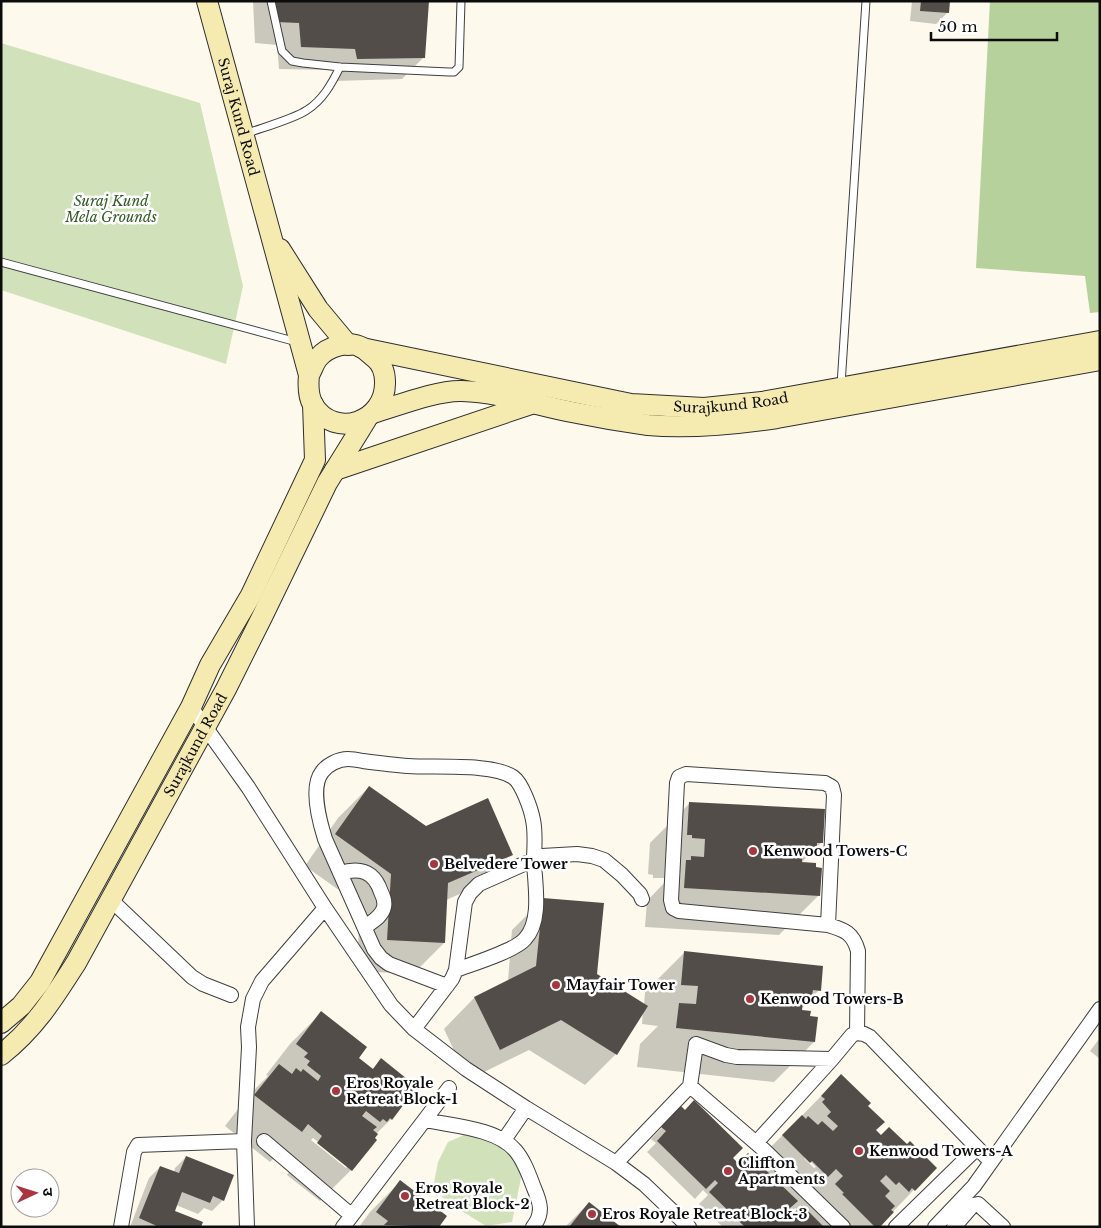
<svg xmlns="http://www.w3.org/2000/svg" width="1101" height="1228" viewBox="0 0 1101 1228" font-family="'Libre Baskerville','Noto Sans Devanagari',serif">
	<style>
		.green { fill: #d1e2bb }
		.forest { fill: #b6d19c }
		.shadow { fill: #0003; fill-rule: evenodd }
		.building { fill: #534d49 }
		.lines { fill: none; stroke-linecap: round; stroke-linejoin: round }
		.lane-casing { stroke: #3f3f3f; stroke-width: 9 }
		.street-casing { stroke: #3f3f3f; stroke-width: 16 }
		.secondary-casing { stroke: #2e2e2e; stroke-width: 22 }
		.lane { stroke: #fff; stroke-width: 7 }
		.street { stroke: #fff; stroke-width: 14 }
		.secondary { stroke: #f5ebb0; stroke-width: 20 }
		.poi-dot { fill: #a9363f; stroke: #fff; stroke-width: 2 }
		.labels { text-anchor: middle; stroke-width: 5; stroke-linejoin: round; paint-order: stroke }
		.street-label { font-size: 14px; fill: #0c0c0c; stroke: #fff }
		.park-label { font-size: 14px; font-style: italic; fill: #325a25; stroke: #fff }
		.poi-label { font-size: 14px; font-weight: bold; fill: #0c0c0c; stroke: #fff; text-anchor: start }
	</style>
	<rect width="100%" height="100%" fill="#fdf9ed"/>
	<path class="green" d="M 1,43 L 200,103 L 243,286 L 226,364 L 1,290 Z
		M 481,1133 L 493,1138 L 519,1162 L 521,1178 L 512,1222 L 486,1226 L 444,1200 L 434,1183 L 438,1162 L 448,1142 L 464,1135 Z"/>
	<path class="forest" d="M 990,1 L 1100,1 L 1100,312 L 1090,313 L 1085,276 L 976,268 Z"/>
	<path class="shadow" d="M 253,1 L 427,1 L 424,57 L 402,79 L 335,81 L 334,70 L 279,69 L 277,45 L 255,43 Z
		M 912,1 L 949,1 L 948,12 L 936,24 L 910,21 Z
		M 369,787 L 426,828 L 511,854 L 480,885 L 446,900 L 444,943 L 413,974 L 357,971 L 360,905 L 305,866 L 338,818 Z
		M 690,803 L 822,842 L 801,863 L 819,895 L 779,935 L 645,927 L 647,901 L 665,882 L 666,878 L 653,878 L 653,875 L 648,874 L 650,843 Z
		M 543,899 L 596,974 L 644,1005 L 645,992 L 685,952 L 819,990 L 801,1009 L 801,1012 L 809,1017 L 814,1042 L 774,1082 L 637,1067 L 640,1044 L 658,1026 L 642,1024 L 643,1010 L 616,1054 L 585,1085 L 529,1050 L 468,1080 L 444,1029 L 474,998 L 508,981 L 512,930 Z
		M 321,1013 L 357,1058 L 372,1070 L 381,1060 L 416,1087 L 391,1119 L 376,1134 L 351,1170 L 320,1201 L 287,1175 L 292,1167 L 277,1155 L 270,1162 L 225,1126 L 248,1096 L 268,1076 L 266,1075 L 290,1044 ZM 313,1138 L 348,1166 L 346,1168 L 311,1140 Z
		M 1100,1038 L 1100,1059 L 1090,1051 Z
		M 841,1076 L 867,1106 L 874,1130 L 881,1137 L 907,1146 L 935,1168 L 878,1227 L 723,1227 L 699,1204 L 708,1195 L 703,1190 L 695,1199 L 647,1152 L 656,1143 L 651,1139 L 681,1108 L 738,1164 L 756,1162 ZM 805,1156 L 816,1167 L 814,1168 L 804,1158 ZM 795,1208 L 798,1210 L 794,1214 L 792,1212 Z
		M 186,1157 L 223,1200 L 212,1211 L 204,1208 L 198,1214 L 176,1205 L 173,1212 L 200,1227 L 130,1227 L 149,1178 L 160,1167 L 174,1172 L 175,1168 Z
		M 401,1181 L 437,1227 L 359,1227 L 370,1212 Z
		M 589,1203 L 618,1227 L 565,1227 Z"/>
	<path class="building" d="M 275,1 L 429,1 L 425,58 L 357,59 L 355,49 L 301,47 L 299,23 L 276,22 Z
		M 921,1 L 950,1 L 949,13 L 920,11 Z
		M 369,786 L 426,826 L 488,798 L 513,855 L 448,883 L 445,943 L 387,940 L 391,874 L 335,834 Z
		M 689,802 L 825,809 L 823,843 L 817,843 L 817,847 L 803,846 L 802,862 L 816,863 L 816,867 L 822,868 L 820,896 L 684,888 L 686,860 L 691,860 L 691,856 L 704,857 L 705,839 L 692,838 L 692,835 L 687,835 Z
		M 543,898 L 604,903 L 597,974 L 648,1006 L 617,1055 L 561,1020 L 500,1050 L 474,997 L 536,966 Z
		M 684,951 L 823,966 L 821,991 L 813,990 L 812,995 L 804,994 L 802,1010 L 811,1011 L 810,1016 L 818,1017 L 815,1042 L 676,1028 L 679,1003 L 696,1004 L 698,986 L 681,985 Z
		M 321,1011 L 367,1047 L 359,1058 L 373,1069 L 381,1058 L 417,1087 L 392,1120 L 390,1118 L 387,1122 L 383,1119 L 380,1122 L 366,1111 L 362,1116 L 377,1127 L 373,1130 L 378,1134 L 375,1138 L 377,1140 L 352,1171 L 317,1143 L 322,1136 L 308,1124 L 302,1132 L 254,1095 L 279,1064 L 292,1074 L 296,1068 L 301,1072 L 303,1069 L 318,1081 L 321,1076 L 307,1065 L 310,1061 L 304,1057 L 308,1053 L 296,1044 Z
		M 841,1074 L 871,1103 L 868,1106 L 885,1122 L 876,1130 L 881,1135 L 889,1127 L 907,1144 L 910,1141 L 937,1168 L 915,1191 L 912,1188 L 909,1192 L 899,1182 L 896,1185 L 886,1175 L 880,1181 L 890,1191 L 885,1196 L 895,1206 L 891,1210 L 894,1212 L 880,1227 L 875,1227 L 842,1194 L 844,1193 L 835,1184 L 843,1176 L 836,1169 L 828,1177 L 812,1161 L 810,1163 L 782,1135 L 802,1115 L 806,1119 L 808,1116 L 818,1125 L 822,1121 L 833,1131 L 838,1126 L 827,1116 L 831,1112 L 822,1102 L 825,1099 L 821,1096 Z
		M 694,1100 L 743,1148 L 733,1158 L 738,1163 L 748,1153 L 798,1201 L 790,1208 L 794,1213 L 802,1205 L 824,1227 L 745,1227 L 709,1192 L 718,1183 L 715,1180 L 706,1189 L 657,1141 L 666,1131 L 661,1127 L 681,1106 L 685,1110 Z
		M 186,1156 L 234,1175 L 224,1201 L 213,1196 L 210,1203 L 182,1192 L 175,1211 L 203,1222 L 201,1227 L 159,1227 L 139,1218 L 160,1166 L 179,1173 Z
		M 400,1180 L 447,1216 L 439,1227 L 384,1225 L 388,1221 L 376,1212 Z
		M 589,1202 L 621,1227 L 569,1227 Z"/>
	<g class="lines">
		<defs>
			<path id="lane" d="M 271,1 L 282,51 L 292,61 L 303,63 L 340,67 L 449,72 L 454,72 L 459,67 L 461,1
				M 245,134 C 261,128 294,119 307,110 C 323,100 332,83 340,67
				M 1,262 L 297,342
				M 841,385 L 866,1"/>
			<path id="street" d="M 191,707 L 248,787 L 325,908 L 391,1005 L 414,1029 L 466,1069 L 526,1108 L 616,1163 L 644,1184 L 689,1227
				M 340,873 C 360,867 374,871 381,892 C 383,896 385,903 384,907 C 382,917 371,922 365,927
				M 110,899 L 192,977 L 203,984 L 231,995
				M 828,925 L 834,795 L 832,787 L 825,783 L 686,774 L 679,777 L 677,783 L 671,900 L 673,908 L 679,911 L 828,925 C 845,930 853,933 858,951 L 857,1033
				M 447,986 L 389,964 L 381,958 L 374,949 L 325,839 C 320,823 310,787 322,772 C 327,765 338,759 348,759 C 352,759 358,760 363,761 C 378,763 393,765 408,766 C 434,768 492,763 513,777 C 522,783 531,809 533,820 C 536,834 534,848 534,862 C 535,885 542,921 525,939 C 515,951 472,964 456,970
				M 414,1029 L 452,979 L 456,970 L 465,902 L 470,893 L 479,884 L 542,856 L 577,854 L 592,856 L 604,860 L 622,875 L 640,894 L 642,899
				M 690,1086 L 763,1149 L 843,1227
				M 425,1120 C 452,1126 496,1128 515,1150 C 524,1160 529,1175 534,1188 C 540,1202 544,1213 533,1227
				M 504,1140 L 526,1108
				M 264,1141 L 351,1215
				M 756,1143 L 832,1059 L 852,1035 L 857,1033 L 864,1034 L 870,1037 L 991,1162
				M 616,1163 L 690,1086 L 696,1044 L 726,1055 L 737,1057 L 832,1059
				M 121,1227 L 134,1152 L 138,1145 L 244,1141
				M 247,1227 L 244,1141 L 249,1047 L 248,1027 L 253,999 L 262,981 L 325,908
				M 343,1227 L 449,1088
				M 896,1227 L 977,1148
				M 935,1227 L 974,1186 L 1100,1009
				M 954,1227 L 973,1205 L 978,1204 L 1003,1227"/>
			<g id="secondary">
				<path id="s1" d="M 207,1 L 309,375 C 308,385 308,396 313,405 C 335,440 386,422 385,382 C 385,373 382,364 375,358 C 371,355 367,351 363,348 C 349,340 328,346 318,358 C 314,363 312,370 309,375"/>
				<path d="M 280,249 L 318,309 L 348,345"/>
				<path id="s2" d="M 362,348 L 631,404 L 704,408 L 762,402 L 1100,341"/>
				<path d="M 373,413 C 397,406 437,390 462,391 C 501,392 538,406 577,413 C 601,418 625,422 648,425 C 691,429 736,424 777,418 L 1100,360"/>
				<path d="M 335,470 L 534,403"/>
				<path d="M 1,1023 L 21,1006 L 40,982 L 191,707 L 210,665 L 251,595 L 315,460 L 313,404"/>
				<path id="s3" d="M 1,1055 C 35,1028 53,999 76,963 L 226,689 L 262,617 L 327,483 L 366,420"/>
			</g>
		</defs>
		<use href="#lane" class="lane-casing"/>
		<use href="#street" class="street-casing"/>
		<use href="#secondary" class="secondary-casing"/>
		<use href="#lane" class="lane"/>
		<use href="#street" class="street"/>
		<use href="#secondary" class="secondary"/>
	</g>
	<g class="poi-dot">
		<circle cx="753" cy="851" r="5"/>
		<circle cx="434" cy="864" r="5"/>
		<circle cx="556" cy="985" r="5"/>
		<circle cx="750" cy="999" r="5"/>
		<circle cx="336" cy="1091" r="5"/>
		<circle cx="859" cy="1151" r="5"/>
		<circle cx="728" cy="1171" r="5"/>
		<circle cx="405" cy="1196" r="5"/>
		<circle cx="592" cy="1214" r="5"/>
	</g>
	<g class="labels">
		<g class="street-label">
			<text dy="5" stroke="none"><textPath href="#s1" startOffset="120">Suraj Kund Road</textPath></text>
			<text dy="5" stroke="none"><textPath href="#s2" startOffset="375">Surajkund Road</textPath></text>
			<text dy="5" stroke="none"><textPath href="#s3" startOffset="368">Surajkund Road</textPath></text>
		</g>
		<g class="park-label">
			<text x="111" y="206">Suraj Kund<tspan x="111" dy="16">Mela Grounds</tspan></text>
		</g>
		<g class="poi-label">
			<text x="763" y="856">Kenwood Towers-C</text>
			<text x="444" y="869">Belvedere Tower</text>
			<text x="566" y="990">Mayfair Tower</text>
			<text x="760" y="1004">Kenwood Towers-B</text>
			<text x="346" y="1088">Eros Royale<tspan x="346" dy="16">Retreat Block-1</tspan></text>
			<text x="869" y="1156">Kenwood Towers-A</text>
			<text x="738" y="1168">Cliffton<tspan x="738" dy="16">Apartments</tspan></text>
			<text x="415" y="1193">Eros Royale<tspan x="415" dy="16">Retreat Block-2</tspan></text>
			<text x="602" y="1219">Eros Royale Retreat Block-3</text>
		</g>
	</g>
	<rect width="1101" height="1228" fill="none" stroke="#0c0c0c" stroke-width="5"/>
	<g transform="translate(35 1193) rotate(86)"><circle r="24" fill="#ffffff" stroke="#9e9e9e"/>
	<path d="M0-4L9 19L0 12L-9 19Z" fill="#a9363f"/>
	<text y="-8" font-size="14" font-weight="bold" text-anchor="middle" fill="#0c0c0c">उ</text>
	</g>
	<path d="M931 32v8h126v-8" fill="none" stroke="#0c0c0c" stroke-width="2.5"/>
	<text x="938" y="32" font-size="15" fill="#0c0c0c" stroke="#ffffff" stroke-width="4" paint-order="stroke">50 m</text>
</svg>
